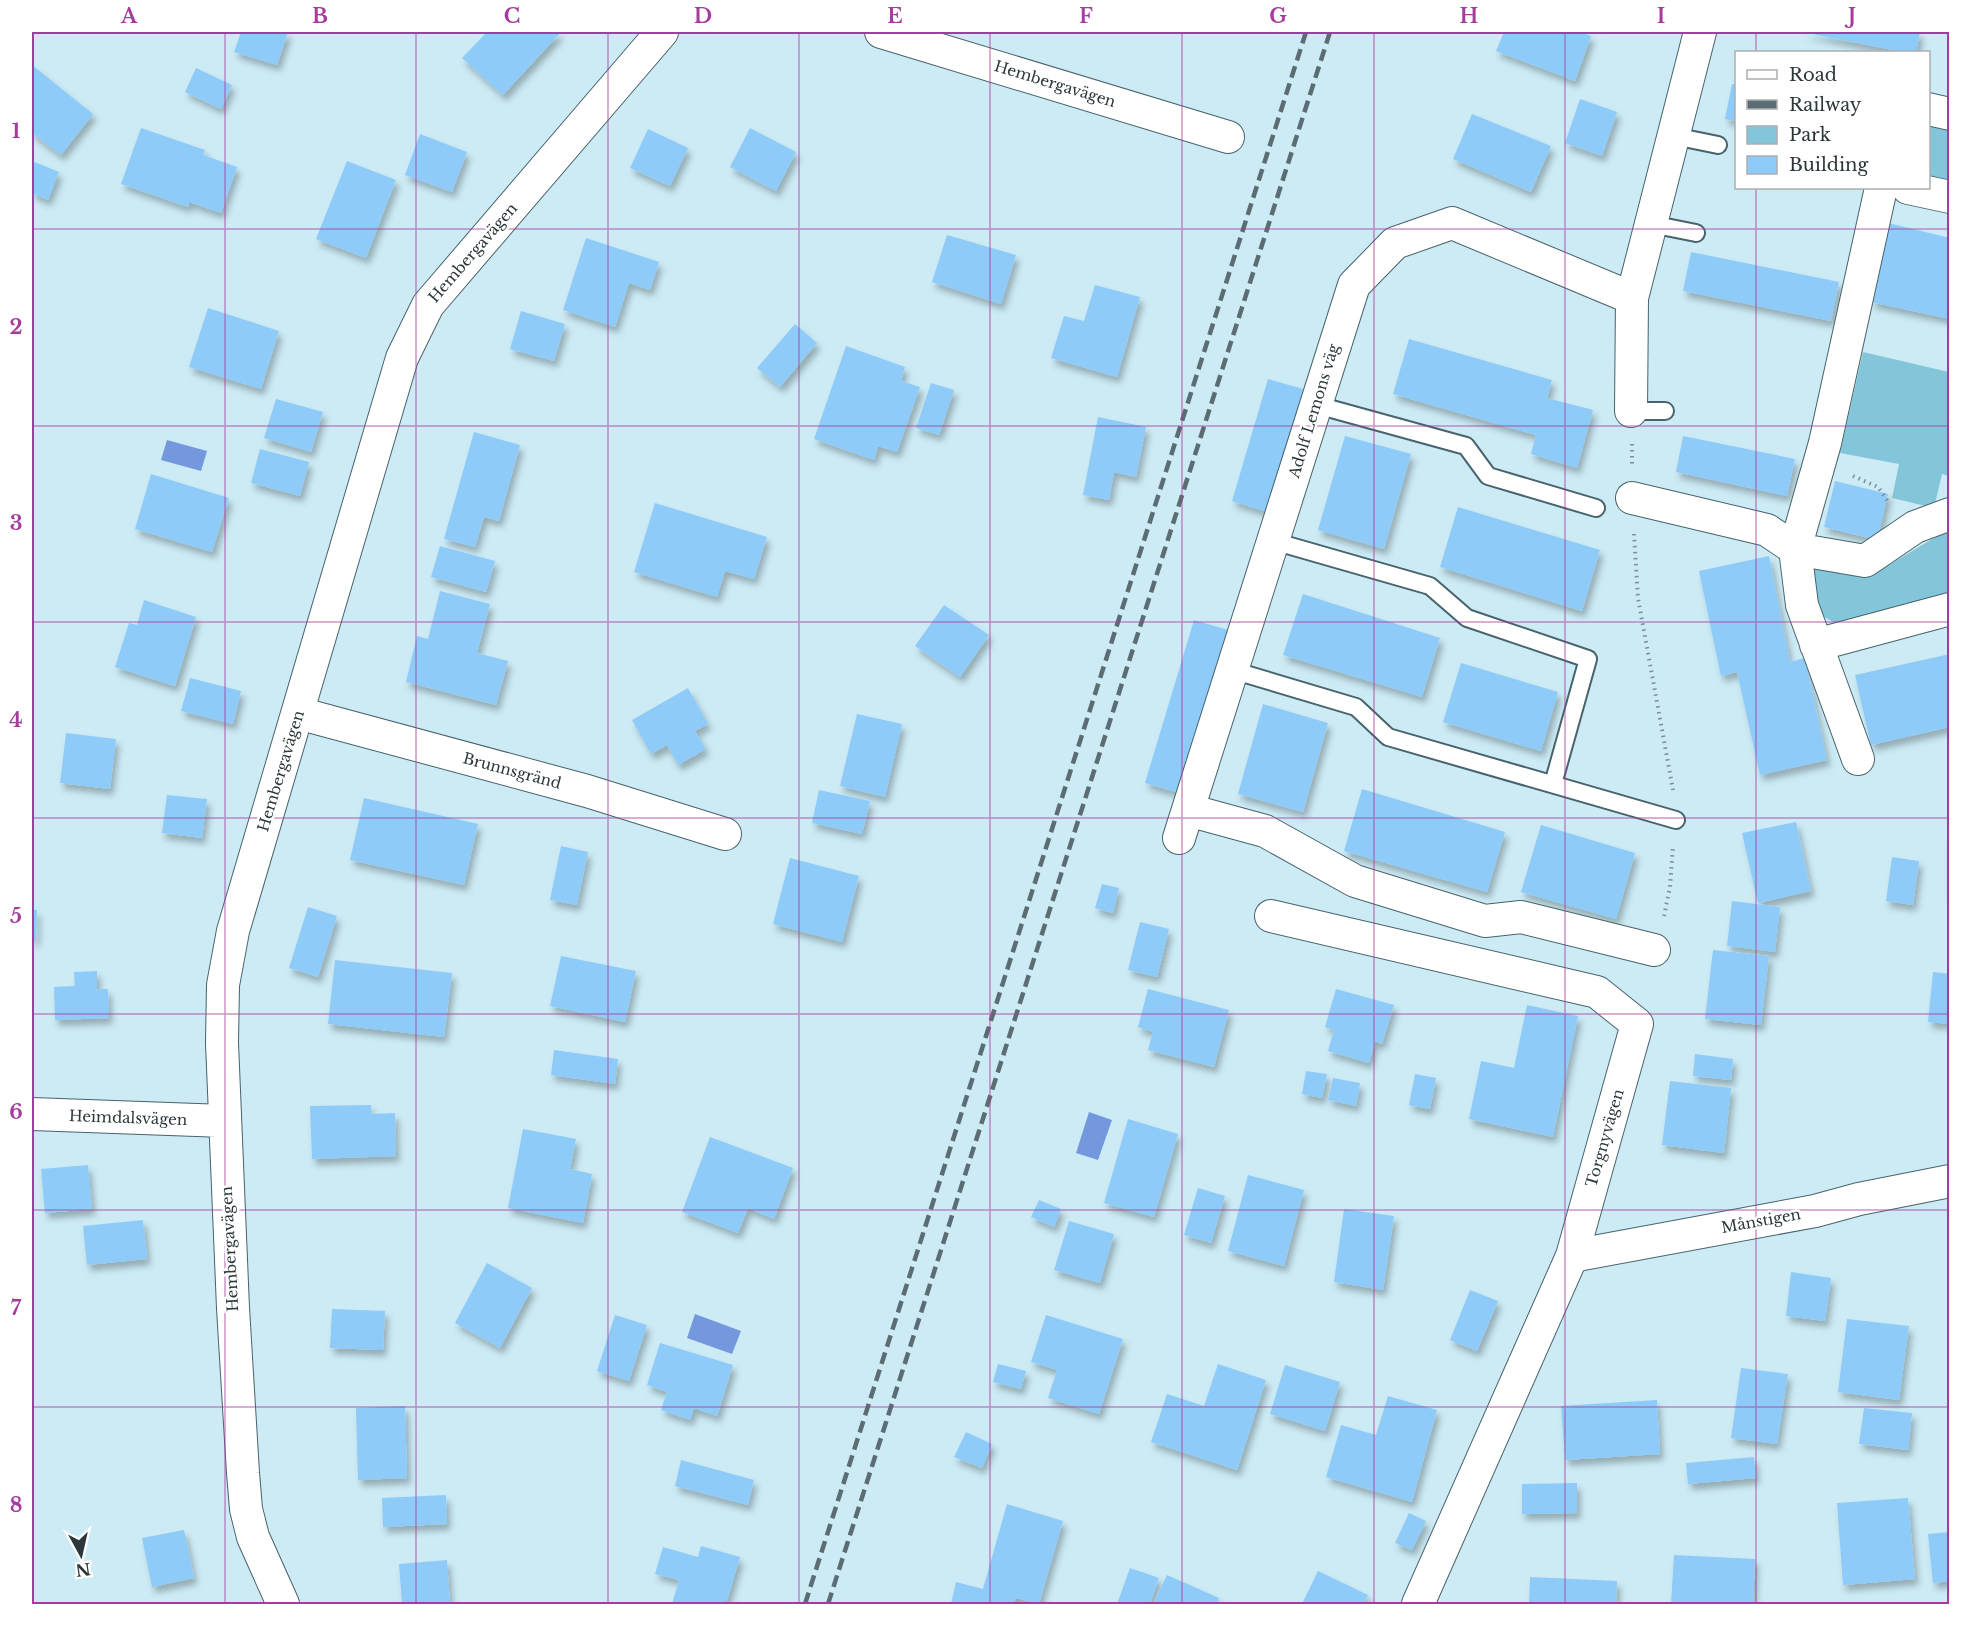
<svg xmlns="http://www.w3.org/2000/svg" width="1981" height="1636" viewBox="0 0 1981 1636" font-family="'Libre Baskerville',serif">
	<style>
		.green { fill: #83c6da }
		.water { fill: #7498de }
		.building { fill: #8ecbf8; filter: url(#shadow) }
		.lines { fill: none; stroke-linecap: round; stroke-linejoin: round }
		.service-casing { stroke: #47636b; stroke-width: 20 }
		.minor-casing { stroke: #47636b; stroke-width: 34 }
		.path { stroke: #7a9097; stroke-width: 4; stroke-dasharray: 1.5 4.5; stroke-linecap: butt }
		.service { stroke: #fff; stroke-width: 16 }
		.minor { stroke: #fff; stroke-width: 32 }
		.rail { stroke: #5b6d72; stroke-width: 4.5; stroke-dasharray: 12 6; stroke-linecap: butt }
		.grid { fill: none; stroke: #a43b9d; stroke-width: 1.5; stroke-opacity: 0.55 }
		.labels { text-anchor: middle; stroke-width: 5; stroke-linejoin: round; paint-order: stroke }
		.street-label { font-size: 15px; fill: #2b373b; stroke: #fff }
		.neatline { fill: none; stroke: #a43b9d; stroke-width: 2 }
		.grid-label { font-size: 20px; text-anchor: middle; font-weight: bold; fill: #a43b9d }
	</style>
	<defs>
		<filter id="shadow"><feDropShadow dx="3.5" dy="6" stdDeviation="3" flood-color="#0004"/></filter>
	</defs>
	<rect width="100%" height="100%" fill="#ccebf5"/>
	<path class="green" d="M 1928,122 L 1949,127 L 1949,182 L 1929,178 Z
		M 1863,352 L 1949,372 L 1949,476 L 1942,474 L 1934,508 L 1892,498 L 1899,464 L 1840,453 Z
		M 1949,529 L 1949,597 L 1839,625 L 1815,612 L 1806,577 L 1818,564 L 1872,575 Z"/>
	<path class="water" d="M 167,440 L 207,451 L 201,471 L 161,460 Z
		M 1089,1112 L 1112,1120 L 1098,1160 L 1076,1153 Z
		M 695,1314 L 741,1331 L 732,1354 L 687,1338 Z"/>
	<path class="building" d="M 241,32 L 288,32 L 277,65 L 234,52 Z
		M 487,32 L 561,32 L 503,95 L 462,58 Z
		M 1504,32 L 1580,32 L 1591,36 L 1575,81 L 1496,51 Z
		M 1802,32 L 1920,32 L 1916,52 L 1903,52 Z
		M 32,65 L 93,114 L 61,155 L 32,133 Z
		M 196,68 L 232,85 L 221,109 L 185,92 Z
		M 1732,84 L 1736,84 L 1736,121 L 1725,119 Z
		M 1580,99 L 1617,112 L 1602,156 L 1565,143 Z
		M 1472,114 L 1551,146 L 1531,192 L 1453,159 Z
		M 141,128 L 205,150 L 203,155 L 237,167 L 221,213 L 189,202 L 188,207 L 121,184 Z
		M 750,128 L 796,152 L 776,191 L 730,167 Z
		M 648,129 L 688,148 L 670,186 L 630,168 Z
		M 420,134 L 467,152 L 452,192 L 405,175 Z
		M 32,161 L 59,172 L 48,200 L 32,193 Z
		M 347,161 L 396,180 L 366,258 L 316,239 Z
		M 1888,223 L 1950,238 L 1950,319 L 1871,302 Z
		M 947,235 L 1016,255 L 1001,304 L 932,282 Z
		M 586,238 L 659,262 L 650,290 L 629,283 L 615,327 L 563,310 Z
		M 1691,252 L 1839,282 L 1831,321 L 1683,291 Z
		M 1095,285 L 1140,297 L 1117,377 L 1051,358 L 1064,316 L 1084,321 Z
		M 208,308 L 279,331 L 261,389 L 189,367 Z
		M 521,311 L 565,324 L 554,361 L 510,349 Z
		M 795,324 L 817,343 L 780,387 L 757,368 Z
		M 1409,339 L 1552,380 L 1547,398 L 1593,410 L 1577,468 L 1531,454 L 1536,435 L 1393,394 Z
		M 846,346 L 905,367 L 901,381 L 920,387 L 897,452 L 878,446 L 874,460 L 814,439 Z
		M 1268,379 L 1303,389 L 1267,512 L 1232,501 Z
		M 931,383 L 954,390 L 939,435 L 916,428 Z
		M 276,399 L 323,412 L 311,452 L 264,438 Z
		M 1098,417 L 1146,427 L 1136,477 L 1114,472 L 1109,500 L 1083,495 Z
		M 474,432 L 520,445 L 499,521 L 484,517 L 475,547 L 444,539 Z
		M 1345,436 L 1411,454 L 1384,549 L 1318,530 Z
		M 1683,436 L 1795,459 L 1787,496 L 1676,472 Z
		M 260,449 L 309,462 L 300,496 L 251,483 Z
		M 151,474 L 229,498 L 212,552 L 135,529 Z
		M 1835,481 L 1888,494 L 1877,540 L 1824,527 Z
		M 655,503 L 767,537 L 754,579 L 725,571 L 717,597 L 634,572 Z
		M 1458,507 L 1600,550 L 1582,611 L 1440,567 Z
		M 440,546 L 495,561 L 486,592 L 431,577 Z
		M 1769,556 L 1790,662 L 1805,658 L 1827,760 L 1760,775 L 1737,672 L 1721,676 L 1699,571 Z
		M 440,591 L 490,604 L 477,653 L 508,661 L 496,705 L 406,682 L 417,636 L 428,639 Z
		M 1303,594 L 1440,638 L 1422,697 L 1283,655 Z
		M 144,600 L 196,617 L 175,686 L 115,667 L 129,623 L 137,625 Z
		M 944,605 L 989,635 L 960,677 L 915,646 Z
		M 1194,620 L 1228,630 L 1179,793 L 1145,783 Z
		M 1950,654 L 1950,727 L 1871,745 L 1855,675 Z
		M 1461,663 L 1558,692 L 1541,751 L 1443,722 Z
		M 190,678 L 241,691 L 233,724 L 181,711 Z
		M 688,688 L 708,724 L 695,731 L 706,749 L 678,765 L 667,745 L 651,754 L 632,720 Z
		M 1263,704 L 1328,723 L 1303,812 L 1238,794 Z
		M 857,714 L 902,724 L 885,797 L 840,786 Z
		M 66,733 L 116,739 L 110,789 L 60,783 Z
		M 1362,789 L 1505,832 L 1487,892 L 1344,851 Z
		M 819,790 L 870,801 L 862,834 L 812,823 Z
		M 167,795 L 207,799 L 202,838 L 162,833 Z
		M 364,798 L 478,824 L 464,885 L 350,860 Z
		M 1796,822 L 1811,891 L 1758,903 L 1742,833 Z
		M 1541,825 L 1635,853 L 1616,919 L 1521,892 Z
		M 1947,839 L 1950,839 L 1950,893 L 1947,893 Z
		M 561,846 L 588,852 L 577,905 L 550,900 Z
		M 1892,857 L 1919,861 L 1913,905 L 1886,901 Z
		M 790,858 L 859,876 L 842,942 L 773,924 Z
		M 1102,884 L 1119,888 L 1113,913 L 1095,908 Z
		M 1732,901 L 1780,907 L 1775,952 L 1727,946 Z
		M 308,907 L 337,916 L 318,977 L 289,968 Z
		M 32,910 L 37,910 L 36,941 L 32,941 Z
		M 1140,922 L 1169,929 L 1157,977 L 1128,970 Z
		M 1713,950 L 1769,956 L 1761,1025 L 1705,1019 Z
		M 561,956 L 636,971 L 625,1022 L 550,1006 Z
		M 335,960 L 452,973 L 444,1037 L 328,1024 Z
		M 97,971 L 97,989 L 108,989 L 109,1018 L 55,1020 L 54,987 L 75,986 L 74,972 Z
		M 1933,972 L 1950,974 L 1950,1024 L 1928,1022 Z
		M 1148,989 L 1229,1010 L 1214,1067 L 1148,1050 L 1153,1032 L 1138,1027 Z
		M 1336,989 L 1394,1005 L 1382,1044 L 1375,1041 L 1369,1063 L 1328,1051 L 1334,1030 L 1325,1027 Z
		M 1527,1005 L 1578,1016 L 1553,1137 L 1469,1119 L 1481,1061 L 1514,1068 Z
		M 554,1050 L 618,1059 L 615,1084 L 551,1075 Z
		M 1695,1054 L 1733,1059 L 1731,1080 L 1693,1076 Z
		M 1306,1071 L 1327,1074 L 1322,1098 L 1302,1094 Z
		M 1415,1074 L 1436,1078 L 1430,1109 L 1409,1105 Z
		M 1333,1078 L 1360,1083 L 1356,1106 L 1328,1100 Z
		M 1670,1081 L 1731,1088 L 1724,1153 L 1662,1145 Z
		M 371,1105 L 371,1114 L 395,1113 L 396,1156 L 312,1159 L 310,1106 Z
		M 1128,1119 L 1178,1134 L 1154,1217 L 1104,1203 Z
		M 523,1129 L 576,1139 L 570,1169 L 592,1174 L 583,1223 L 508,1208 Z
		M 710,1137 L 793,1168 L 774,1219 L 748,1208 L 738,1233 L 682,1212 Z
		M 88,1165 L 92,1209 L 45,1213 L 41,1169 Z
		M 1248,1175 L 1304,1190 L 1284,1266 L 1228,1251 Z
		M 1198,1188 L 1225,1196 L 1211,1243 L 1184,1235 Z
		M 1039,1200 L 1061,1209 L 1054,1227 L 1031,1217 Z
		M 1344,1209 L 1394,1216 L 1383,1290 L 1334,1282 Z
		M 143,1220 L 147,1259 L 87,1265 L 83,1226 Z
		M 1069,1221 L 1114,1234 L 1100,1283 L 1054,1270 Z
		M 487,1263 L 532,1288 L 500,1348 L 455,1323 Z
		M 1791,1272 L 1831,1278 L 1825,1321 L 1786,1316 Z
		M 1470,1290 L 1498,1301 L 1477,1351 L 1450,1340 Z
		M 332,1309 L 385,1311 L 383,1350 L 330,1348 Z
		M 615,1315 L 647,1325 L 629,1381 L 597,1371 Z
		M 1046,1315 L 1123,1339 L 1099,1414 L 1048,1398 L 1057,1370 L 1031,1362 Z
		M 1847,1319 L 1909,1326 L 1899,1400 L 1838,1392 Z
		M 660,1343 L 733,1365 L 717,1416 L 694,1408 L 690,1420 L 661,1410 L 667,1392 L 647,1385 Z
		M 998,1364 L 1026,1371 L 1021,1389 L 993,1382 Z
		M 1218,1364 L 1266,1380 L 1237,1470 L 1151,1442 L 1167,1394 L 1204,1406 Z
		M 1285,1365 L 1340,1382 L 1325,1431 L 1270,1414 Z
		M 1741,1368 L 1788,1374 L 1777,1444 L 1731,1438 Z
		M 1388,1396 L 1437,1410 L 1412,1502 L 1326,1477 L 1341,1425 L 1376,1435 Z
		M 1657,1400 L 1660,1454 L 1565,1460 L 1561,1406 Z
		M 405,1406 L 407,1478 L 358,1480 L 356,1408 Z
		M 1864,1408 L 1912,1413 L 1908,1450 L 1859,1444 Z
		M 966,1432 L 992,1444 L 982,1468 L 954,1457 Z
		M 1754,1457 L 1756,1478 L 1688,1484 L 1686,1463 Z
		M 681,1460 L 754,1480 L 748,1505 L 675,1486 Z
		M 1577,1483 L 1577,1513 L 1522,1514 L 1522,1484 Z
		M 446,1495 L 447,1524 L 383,1527 L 382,1498 Z
		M 1908,1498 L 1915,1579 L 1843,1585 L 1837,1503 Z
		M 1007,1504 L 1063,1521 L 1039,1604 L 1016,1598 L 1014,1604 L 951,1604 L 956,1582 L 983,1589 Z
		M 1409,1513 L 1426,1521 L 1412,1550 L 1395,1543 Z
		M 184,1530 L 194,1578 L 152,1587 L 142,1538 Z
		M 1950,1532 L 1950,1581 L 1933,1583 L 1928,1534 Z
		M 701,1546 L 740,1557 L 726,1604 L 672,1604 L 679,1580 L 655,1574 L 663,1547 L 698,1557 Z
		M 1674,1555 L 1755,1559 L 1753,1604 L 1671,1604 Z
		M 447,1560 L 450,1604 L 402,1604 L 399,1564 Z
		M 1130,1568 L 1159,1578 L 1150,1604 L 1117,1604 Z
		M 1318,1571 L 1368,1595 L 1364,1604 L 1302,1604 Z
		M 1167,1575 L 1219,1598 L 1216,1604 L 1153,1604 Z
		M 1530,1577 L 1617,1581 L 1616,1604 L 1529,1604 Z"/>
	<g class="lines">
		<defs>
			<path id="service" d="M 1674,136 L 1718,145
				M 1651,224 L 1696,233
				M 1317,405 L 1466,446 L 1488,476 L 1596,508
				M 1631,411 L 1665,411
				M 1273,541 L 1430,586 L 1467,618 L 1588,659 L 1553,784
				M 1232,670 L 1356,707 L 1388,737 L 1676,820"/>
			<path id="minor" d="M 881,32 L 1228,137
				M 1928,109 L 1950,114
				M 1908,188 L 1950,197
				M 1631,411 L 1632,298 L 1700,32
				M 1632,498 L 1767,530 L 1795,549 L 1865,561 L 1915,527 L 1950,514
				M 1816,645 L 1950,609
				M 298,713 L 587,791 L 725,834
				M 1858,759 L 1802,605 L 1795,549 L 1825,443 L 1881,188
				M 1188,810 L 1265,831 L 1355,881 L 1485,921 L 1521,917 L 1654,950
				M 1179,838 L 1354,285 L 1395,243 L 1452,223 L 1632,298
				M 1271,916 L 1597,992 L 1637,1024 L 1572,1256 L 1418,1604
				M 32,1114 L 224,1121
				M 1572,1256 L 1815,1211 L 1859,1199 L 1950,1181
				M 283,1604 L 253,1537 L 246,1509 L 243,1473 L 233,1308 L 222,1043 L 223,985 L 233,931 L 402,358 L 428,305 L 662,32"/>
		</defs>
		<use href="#service" class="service-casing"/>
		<use href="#minor" class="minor-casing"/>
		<path class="path" d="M 1632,444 L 1632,464
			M 1853,476 L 1878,487 L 1889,503
			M 1634,534 L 1638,598 L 1673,790
			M 1664,916 L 1670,887 L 1673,846"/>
		<use href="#service" class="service"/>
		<use href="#minor" class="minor"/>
		<path class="rail" d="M 805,1604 L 1306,32
			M 828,1604 L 1330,32"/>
	</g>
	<path class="grid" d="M 225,32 L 225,1604M 416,32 L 416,1604M 608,32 L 608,1604M 799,32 L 799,1604M 990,32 L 990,1604M 1182,32 L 1182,1604M 1374,32 L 1374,1604M 1565,32 L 1565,1604M 1756,32 L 1756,52M 1756,188 L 1756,1604M 32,229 L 1950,229M 32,426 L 1950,426M 32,622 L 1950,622M 32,818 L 1950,818M 32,1014 L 1950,1014M 32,1210 L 1950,1210M 32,1407 L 1950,1407"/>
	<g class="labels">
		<g class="street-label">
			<text transform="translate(1055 84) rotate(17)" y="5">Hembergavägen</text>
			<text transform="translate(473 253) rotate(-49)" y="5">Hembergavägen</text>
			<text transform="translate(1314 411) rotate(-73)" y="5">Adolf Lemons väg</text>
			<text transform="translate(281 771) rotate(-73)" y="5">Hembergavägen</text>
			<text transform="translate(512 771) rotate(15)" y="5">Brunnsgränd</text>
			<text transform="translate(128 1118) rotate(2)" y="5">Heimdalsvägen</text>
			<text transform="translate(1605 1138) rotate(-74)" y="5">Torgnyvägen</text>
			<text transform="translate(1761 1221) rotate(-10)" y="5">Månstigen</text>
			<text transform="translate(230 1249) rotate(-93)" y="5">Hembergavägen</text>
		</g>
	</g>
	<rect width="1981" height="1636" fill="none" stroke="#ffffff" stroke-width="66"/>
	<rect x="1735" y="51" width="195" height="138" fill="#ffffff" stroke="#aaafb1" stroke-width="1.5"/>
	<rect x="1747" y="70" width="30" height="9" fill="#ffffff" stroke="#aaafb1" stroke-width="1.5"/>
	<text x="1789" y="81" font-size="18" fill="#2b373b">Road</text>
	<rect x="1747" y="100" width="30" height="9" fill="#5b6d72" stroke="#aaafb1" stroke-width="1.5"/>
	<text x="1789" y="111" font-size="18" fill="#2b373b">Railway</text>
	<rect x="1747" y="126" width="30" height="18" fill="#83c6da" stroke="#aaafb1" stroke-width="1.5"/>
	<text x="1789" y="141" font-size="18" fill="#2b373b">Park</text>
	<rect x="1747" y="156" width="30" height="18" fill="#8ecbf8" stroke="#aaafb1" stroke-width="1.5"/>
	<text x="1789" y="171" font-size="18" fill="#2b373b">Building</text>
	<g transform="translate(81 1555) rotate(172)" stroke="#ffffff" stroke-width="4.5" paint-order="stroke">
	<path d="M0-4.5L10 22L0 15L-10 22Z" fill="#2b373b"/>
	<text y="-9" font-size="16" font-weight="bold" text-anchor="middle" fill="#2b373b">N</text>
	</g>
	<rect x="33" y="33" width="1915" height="1570" class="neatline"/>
	<g class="grid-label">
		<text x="129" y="23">A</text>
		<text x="320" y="23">B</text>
		<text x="512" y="23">C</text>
		<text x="703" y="23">D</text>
		<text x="895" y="23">E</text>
		<text x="1086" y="23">F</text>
		<text x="1278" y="23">G</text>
		<text x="1469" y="23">H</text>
		<text x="1661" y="23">I</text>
		<text x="1852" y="23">J</text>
		<text x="16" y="138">1</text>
		<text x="16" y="334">2</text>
		<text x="16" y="530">3</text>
		<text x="16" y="727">4</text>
		<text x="16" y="923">5</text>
		<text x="16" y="1119">6</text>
		<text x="16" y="1315">7</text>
		<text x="16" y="1512">8</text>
	</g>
</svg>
